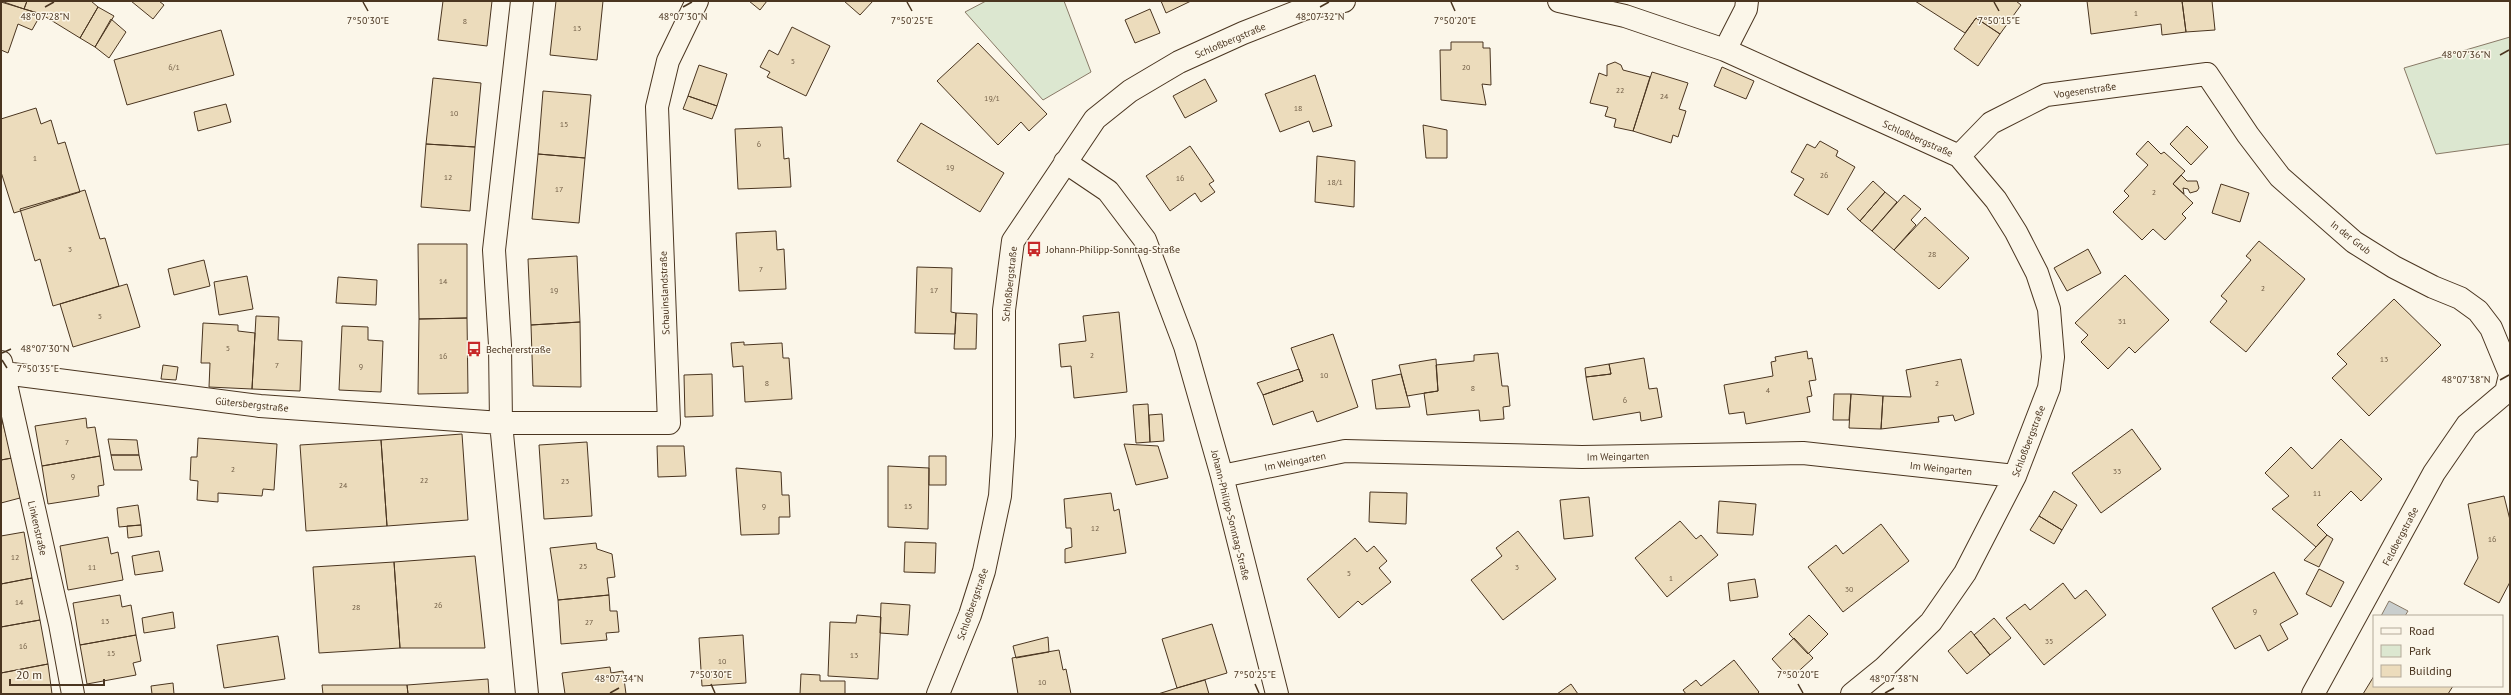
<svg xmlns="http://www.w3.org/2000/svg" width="2511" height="695" viewBox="0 0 2511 695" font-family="'PT Sans',sans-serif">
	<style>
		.green { fill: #dce7d0; stroke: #887966 }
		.water { fill: #c9cecd; stroke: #887966 }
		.building { fill: #ecdcbc; stroke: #4a3520 }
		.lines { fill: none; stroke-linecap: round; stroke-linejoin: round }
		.street-casing { stroke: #4a3520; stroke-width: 24 }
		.street { stroke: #fbf6e9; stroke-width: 22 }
		.ticks { fill: none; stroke: #4a3520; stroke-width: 1.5 }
		.labels { text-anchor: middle; stroke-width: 3; stroke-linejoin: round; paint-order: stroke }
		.number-label { font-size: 8px; fill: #725f47 }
		.street-label { font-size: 10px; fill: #4a3520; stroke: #fbf6e9 }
		.poi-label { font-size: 10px; fill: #4a3520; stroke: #fbf6e9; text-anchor: start }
		.ticks-label { font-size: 10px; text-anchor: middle; fill: #4a3520; stroke: #fbf6e9; stroke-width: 3; stroke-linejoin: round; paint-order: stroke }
	</style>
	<rect width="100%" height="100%" fill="#fbf6e9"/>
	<path class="green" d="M 986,1 L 1064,1 L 1091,72 L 1043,100 L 965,12 Z
		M 2510,37 L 2510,144 L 2436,154 L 2404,68 Z"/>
	<path class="water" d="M 2389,601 L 2408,611 L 2405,616 L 2381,616 Z"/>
	<path class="building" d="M 1,1 L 27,1 L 24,9 Z
		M 27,1 L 91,1 L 98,7 L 80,38 L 41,14 L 24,9 Z
		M 131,1 L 159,1 L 164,5 L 153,19 Z
		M 443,1 L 492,1 L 487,46 L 438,40 Z
		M 556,1 L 603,1 L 597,60 L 550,55 Z
		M 749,1 L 767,1 L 760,10 Z
		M 844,1 L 873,1 L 860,15 Z
		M 1161,1 L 1191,1 L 1166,13 Z
		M 1915,1 L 2016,1 L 2021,5 L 2000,34 L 1976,18 L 1965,33 Z
		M 2087,1 L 2182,1 L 2186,32 L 2162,35 L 2161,24 L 2091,34 Z
		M 2182,1 L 2212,1 L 2215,30 L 2186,32 Z
		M 1,2 L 41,14 L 32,30 L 18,24 L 8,53 L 1,50 Z
		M 98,7 L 114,16 L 95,47 L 80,38 Z
		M 1150,9 L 1160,33 L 1135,43 L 1125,20 Z
		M 1976,18 L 2000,34 L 1978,66 L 1954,49 Z
		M 111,19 L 126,32 L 109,58 L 95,47 Z
		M 792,27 L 830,46 L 806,96 L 767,77 L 770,72 L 760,67 L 769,50 L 778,55 Z
		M 221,30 L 234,75 L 127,105 L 114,60 Z
		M 1451,42 L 1483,42 L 1483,48 L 1490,48 L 1491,85 L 1482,84 L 1486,105 L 1441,100 L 1440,50 L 1451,50 Z
		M 978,43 L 1047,114 L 1029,131 L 1021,122 L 998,145 L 937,81 Z
		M 1615,62 L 1621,65 L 1623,70 L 1650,77 L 1633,131 L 1614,127 L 1616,119 L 1605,116 L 1608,107 L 1590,103 L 1599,73 L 1607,76 L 1607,65 Z
		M 699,65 L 727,74 L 717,106 L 688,96 Z
		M 1722,67 L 1754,81 L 1746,99 L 1714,86 Z
		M 1652,72 L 1688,83 L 1679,109 L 1686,111 L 1678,137 L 1673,135 L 1671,143 L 1633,131 Z
		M 1315,75 L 1332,126 L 1313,132 L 1309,121 L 1280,132 L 1265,94 Z
		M 433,78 L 481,83 L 475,147 L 426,144 Z
		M 1205,79 L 1217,101 L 1185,118 L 1173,96 Z
		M 543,91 L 591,95 L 585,158 L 538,154 Z
		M 688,96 L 717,106 L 712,119 L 683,109 Z
		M 226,104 L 231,122 L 198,131 L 194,112 Z
		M 36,108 L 41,124 L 51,120 L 58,144 L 65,142 L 80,192 L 14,213 L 1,172 L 1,119 Z
		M 921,123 L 1004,173 L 980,212 L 897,161 Z
		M 1423,125 L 1447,130 L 1447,158 L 1426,158 Z
		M 2187,126 L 2208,147 L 2191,165 L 2170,144 Z
		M 782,127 L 784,159 L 789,158 L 791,187 L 738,189 L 735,129 Z
		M 1820,141 L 1838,151 L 1836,156 L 1855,167 L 1828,215 L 1794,195 L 1804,179 L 1791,172 L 1807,144 L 1815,148 Z
		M 2148,141 L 2161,154 L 2164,152 L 2185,171 L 2173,184 L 2193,203 L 2182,214 L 2186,218 L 2165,240 L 2153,229 L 2142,240 L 2113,212 L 2129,196 L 2124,191 L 2148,165 L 2136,154 Z
		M 426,144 L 475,147 L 470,211 L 421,207 Z
		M 1190,146 L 1214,181 L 1209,184 L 1215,192 L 1201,202 L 1195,193 L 1170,211 L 1146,176 Z
		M 538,154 L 585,158 L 579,223 L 532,219 Z
		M 1317,156 L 1355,161 L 1354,207 L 1315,202 Z
		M 2181,175 L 2187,181 L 2197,181 L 2199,188 L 2197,191 L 2190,193 L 2188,189 L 2183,188 L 2184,194 L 2173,184 Z
		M 1873,181 L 1885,192 L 1860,221 L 1847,209 Z
		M 2221,184 L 2249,193 L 2240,222 L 2212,213 Z
		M 85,190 L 100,239 L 105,238 L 119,286 L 53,306 L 40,259 L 35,261 L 20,209 Z
		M 1885,192 L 1897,202 L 1872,231 L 1860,221 Z
		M 1904,195 L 1921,209 L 1911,220 L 1916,225 L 1894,250 L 1872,231 Z
		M 1925,217 L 1969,258 L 1939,289 L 1894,250 Z
		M 776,231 L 777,250 L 784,249 L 786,289 L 739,291 L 736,233 Z
		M 2259,241 L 2305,279 L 2246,352 L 2210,322 L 2227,301 L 2221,296 L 2251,260 L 2246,256 Z
		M 418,244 L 467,244 L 467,318 L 419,319 Z
		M 2088,249 L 2101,273 L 2067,291 L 2054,268 Z
		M 577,256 L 580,322 L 531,325 L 528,259 Z
		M 204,260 L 210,286 L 174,295 L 168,269 Z
		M 917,267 L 952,268 L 951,312 L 956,313 L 955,334 L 915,333 Z
		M 2125,275 L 2169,320 L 2135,353 L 2129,347 L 2108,369 L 2081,342 L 2088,335 L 2075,323 Z
		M 247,276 L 253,309 L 219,315 L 214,282 Z
		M 338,277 L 377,280 L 376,305 L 336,303 Z
		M 127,284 L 140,327 L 73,347 L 60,304 Z
		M 2394,299 L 2441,345 L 2369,416 L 2332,378 L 2347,364 L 2337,354 Z
		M 1119,312 L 1127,392 L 1074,398 L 1071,366 L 1061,367 L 1059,344 L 1086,341 L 1083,316 Z
		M 956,313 L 977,314 L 976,349 L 954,349 Z
		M 256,316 L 279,317 L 278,340 L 302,341 L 300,391 L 252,389 Z
		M 467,318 L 468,393 L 418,394 L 419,319 Z
		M 580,322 L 581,387 L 533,386 L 531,325 Z
		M 203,323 L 238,325 L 238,331 L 255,333 L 252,389 L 209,387 L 210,363 L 201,363 Z
		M 342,326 L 368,327 L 368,340 L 383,341 L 381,392 L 339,390 Z
		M 1333,334 L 1358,407 L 1317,422 L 1313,411 L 1273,425 L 1263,395 L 1303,381 L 1291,348 Z
		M 744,342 L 744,345 L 782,343 L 783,358 L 789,358 L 792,399 L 745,402 L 743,366 L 733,367 L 731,343 Z
		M 1807,351 L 1808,359 L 1812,358 L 1816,380 L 1809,381 L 1812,396 L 1807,397 L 1810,412 L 1746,424 L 1744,412 L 1729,414 L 1724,385 L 1773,376 L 1771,362 L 1776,361 L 1775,357 Z
		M 1498,353 L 1502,386 L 1508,386 L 1510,406 L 1503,407 L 1504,419 L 1480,421 L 1479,410 L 1427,415 L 1424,393 L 1438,391 L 1436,365 L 1474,361 L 1474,355 Z
		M 1644,358 L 1649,389 L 1657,388 L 1662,417 L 1641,421 L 1640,412 L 1593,420 L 1586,377 L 1611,374 L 1609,364 Z
		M 1436,359 L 1438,391 L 1407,396 L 1399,365 Z
		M 1961,359 L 1974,414 L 1955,421 L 1953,415 L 1938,417 L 1939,422 L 1881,429 L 1883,396 L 1911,397 L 1906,370 Z
		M 1609,364 L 1611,374 L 1586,377 L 1585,368 Z
		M 163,365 L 178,367 L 176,380 L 161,379 Z
		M 1299,369 L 1303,381 L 1263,395 L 1257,383 Z
		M 712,374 L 713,416 L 685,417 L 684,375 Z
		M 1401,374 L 1410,407 L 1376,409 L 1372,380 Z
		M 1834,394 L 1851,394 L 1849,420 L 1833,420 Z
		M 1851,394 L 1883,396 L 1881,429 L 1849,428 Z
		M 1148,404 L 1150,442 L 1136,443 L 1133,405 Z
		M 1162,414 L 1164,441 L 1150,442 L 1149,415 Z
		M 1,416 L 12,458 L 1,460 Z
		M 86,418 L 87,428 L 95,427 L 100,456 L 42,466 L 35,426 Z
		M 2132,429 L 2161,469 L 2101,513 L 2072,473 Z
		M 462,434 L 468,520 L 387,526 L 381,440 Z
		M 198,438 L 277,444 L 274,490 L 263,489 L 262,496 L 218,493 L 218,502 L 197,500 L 198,481 L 190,480 L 191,457 L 197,457 Z
		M 108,439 L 137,440 L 139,455 L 111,455 Z
		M 2341,439 L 2382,479 L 2361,501 L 2351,491 L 2317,525 L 2327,535 L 2316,547 L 2272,509 L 2289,496 L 2265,473 L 2291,447 L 2312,469 Z
		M 381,440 L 387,526 L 306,531 L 300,445 Z
		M 587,442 L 592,516 L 544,519 L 539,445 Z
		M 1124,444 L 1158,446 L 1168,478 L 1136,485 Z
		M 657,446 L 684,446 L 686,476 L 658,477 Z
		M 111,455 L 139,455 L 142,470 L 114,470 Z
		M 100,456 L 104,485 L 98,486 L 99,496 L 48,504 L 42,466 Z
		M 929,456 L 946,456 L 946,485 L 929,485 Z
		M 12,458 L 20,498 L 1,503 L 1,460 Z
		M 888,466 L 929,468 L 928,529 L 888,527 Z
		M 736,468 L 781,472 L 782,495 L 789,495 L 790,517 L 779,517 L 779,534 L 741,535 Z
		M 2054,491 L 2077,505 L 2062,530 L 2039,516 Z
		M 1370,492 L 1407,493 L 1406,524 L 1369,522 Z
		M 1111,493 L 1114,511 L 1119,509 L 1126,553 L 1065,563 L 1065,549 L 1072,547 L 1071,528 L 1066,528 L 1064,499 Z
		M 2504,496 L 2510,520 L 2510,582 L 2499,603 L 2464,584 L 2478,558 L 2468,504 Z
		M 1589,497 L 1593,536 L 1564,539 L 1560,500 Z
		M 1719,501 L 1756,504 L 1753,535 L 1717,533 Z
		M 138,505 L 141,525 L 119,527 L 117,508 Z
		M 2039,516 L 2062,530 L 2054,544 L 2030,530 Z
		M 1680,521 L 1696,539 L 1701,535 L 1718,555 L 1667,597 L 1635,558 Z
		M 1881,524 L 1909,561 L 1843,612 L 1808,567 L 1836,545 L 1843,554 Z
		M 141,525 L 142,536 L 128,538 L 127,526 Z
		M 1518,531 L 1556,579 L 1503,620 L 1471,580 L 1502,556 L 1496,548 Z
		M 24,532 L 32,578 L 1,584 L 1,536 Z
		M 2327,535 L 2333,539 L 2319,567 L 2304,560 Z
		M 108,537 L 111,554 L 118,552 L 123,580 L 68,590 L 60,546 Z
		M 1355,538 L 1367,552 L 1374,546 L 1387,561 L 1379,568 L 1391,582 L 1362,605 L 1358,601 L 1339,618 L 1307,579 Z
		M 905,542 L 936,543 L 935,573 L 904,572 Z
		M 596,543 L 597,549 L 612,554 L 615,577 L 607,578 L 609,595 L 558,600 L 550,548 Z
		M 159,551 L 163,571 L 135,575 L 132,556 Z
		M 475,556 L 485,648 L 400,648 L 394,562 Z
		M 394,562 L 400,648 L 319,653 L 313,567 Z
		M 2319,569 L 2344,582 L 2331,607 L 2306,594 Z
		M 2274,572 L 2298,614 L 2280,624 L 2288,639 L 2268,651 L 2260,635 L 2235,649 L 2212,608 Z
		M 32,578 L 40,620 L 1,627 L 1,584 Z
		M 1755,579 L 1758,597 L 1730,601 L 1728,583 Z
		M 2063,583 L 2075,599 L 2086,590 L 2106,615 L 2044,665 L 2006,618 L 2025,604 L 2030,610 Z
		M 120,595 L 122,607 L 131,605 L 136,635 L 80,645 L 73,603 Z
		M 609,595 L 610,611 L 617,611 L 619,632 L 606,633 L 607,640 L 561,644 L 558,600 Z
		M 881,603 L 910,605 L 908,635 L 880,633 Z
		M 173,612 L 175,628 L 144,633 L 142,618 Z
		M 857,615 L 881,617 L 878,679 L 828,676 L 830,622 L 856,623 Z
		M 1809,615 L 1828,634 L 1808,654 L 1789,634 Z
		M 1994,618 L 2011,638 L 1990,655 L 1974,635 Z
		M 40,620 L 48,664 L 1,673 L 1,627 Z
		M 1212,624 L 1227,673 L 1177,688 L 1162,639 Z
		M 1971,631 L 1990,655 L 1967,674 L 1948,651 Z
		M 136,635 L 141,661 L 133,663 L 136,675 L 87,684 L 80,645 Z
		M 743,635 L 746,683 L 702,686 L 699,638 Z
		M 278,636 L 285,679 L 224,688 L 217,645 Z
		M 1048,637 L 1049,652 L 1016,658 L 1013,646 Z
		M 1794,638 L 1813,658 L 1790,679 L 1772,659 Z
		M 1059,650 L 1063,670 L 1066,669 L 1071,694 L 1018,694 L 1012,658 Z
		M 1734,660 L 1759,692 L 1757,694 L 1686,694 L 1683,690 L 1696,680 L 1701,686 Z
		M 48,664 L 52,694 L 1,694 L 1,673 Z
		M 610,667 L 611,673 L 623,671 L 626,694 L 565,694 L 562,673 Z
		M 801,674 L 820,675 L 820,681 L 845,681 L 845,694 L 800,694 Z
		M 2374,676 L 2374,686 L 2453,686 L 2448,694 L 2363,694 Z
		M 488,679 L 489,694 L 408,694 L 407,685 Z
		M 1205,680 L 1209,694 L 1158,694 L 1177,688 Z
		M 173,683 L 174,694 L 152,694 L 151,686 Z
		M 1571,684 L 1578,694 L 1557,694 Z
		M 322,685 L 407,685 L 408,694 L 323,694 Z"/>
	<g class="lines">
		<defs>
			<path id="street" d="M 522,1 L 494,250 L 500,345 L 501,423 L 527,694
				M 1559,1 L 1625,16 L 1725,50 L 1959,156 L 1996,200 L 2016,232 L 2037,273 L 2049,309 L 2053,357 L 2049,388 L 2015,476 L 1965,573 L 1931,622 L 1884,668 L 1852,694
				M 1725,50 L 1746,9 L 1747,1
				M 1959,156 L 1991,123 L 2046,95 L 2207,74 L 2248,135 L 2280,177 L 2354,242 L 2394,267 L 2433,287 L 2460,298 L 2478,311 L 2491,328 L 2510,374
				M 1065,162 L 1108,191 L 1145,240 L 1185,346 L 1222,476 L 1277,694
				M 1,362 L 60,624 L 73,694
				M 4,373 L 260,406 L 501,423 L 669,423 L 657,107 L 668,61 L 697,1
				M 1222,476 L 1345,451 L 1582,457 L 1803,453 L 2015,476
				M 938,694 L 970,615 L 984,571 L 1000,496 L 1004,436 L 1004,310 L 1013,241 L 1095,119 L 1130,91 L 1179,62 L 1243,33 L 1304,9 L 1344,1
				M 2313,694 L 2434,473 L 2467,425 L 2506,392 L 2510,375"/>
		</defs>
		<use href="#street" class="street-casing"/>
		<use href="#street" class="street"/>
	</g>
	<path class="ticks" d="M 363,2 L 368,11M 907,2 L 912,11M 1451,2 L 1455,11M 1994,2 L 1999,11M 45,7 L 54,2M 683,7 L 692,2M 1320,7 L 1329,2M 2500,55 L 2509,50M 2,353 L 11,349M 2,360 L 7,368M 2500,380 L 2509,375M 711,684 L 715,693M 1255,684 L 1259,693M 1798,684 L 1803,693M 610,693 L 619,688M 1885,693 L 1894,688"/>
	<defs>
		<symbol id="bus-bare" viewBox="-9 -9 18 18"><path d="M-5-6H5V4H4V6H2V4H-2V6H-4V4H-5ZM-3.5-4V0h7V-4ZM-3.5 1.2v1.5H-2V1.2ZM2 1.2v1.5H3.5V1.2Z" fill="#c62828" stroke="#fbf6e9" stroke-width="2.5" paint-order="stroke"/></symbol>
	</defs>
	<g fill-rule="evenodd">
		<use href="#bus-bare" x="1023" y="238" width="22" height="22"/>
		<use href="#bus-bare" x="463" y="338" width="22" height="22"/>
	</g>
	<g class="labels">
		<g class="number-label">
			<text x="2136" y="16">1</text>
			<text x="465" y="24">8</text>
			<text x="577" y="31">13</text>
			<text x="793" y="64">5</text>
			<text x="174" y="70">6/1</text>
			<text x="1466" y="70">20</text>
			<text x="1620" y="93">22</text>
			<text x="1664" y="99">24</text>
			<text x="992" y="101">19/1</text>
			<text x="1298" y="111">18</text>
			<text x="454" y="116">10</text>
			<text x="564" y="127">15</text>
			<text x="759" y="147">6</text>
			<text x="35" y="161">1</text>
			<text x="950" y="170">19</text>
			<text x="1824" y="178">26</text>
			<text x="448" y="180">12</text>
			<text x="1180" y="181">16</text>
			<text x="1335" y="185">18/1</text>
			<text x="559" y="192">17</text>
			<text x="2154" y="195">2</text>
			<text x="70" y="252">3</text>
			<text x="1932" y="257">28</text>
			<text x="761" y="272">7</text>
			<text x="443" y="284">14</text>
			<text x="2263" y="291">2</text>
			<text x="554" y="293">19</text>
			<text x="934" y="293">17</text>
			<text x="100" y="319">5</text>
			<text x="2122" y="324">31</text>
			<text x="228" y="351">5</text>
			<text x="1092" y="358">2</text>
			<text x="443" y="359">16</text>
			<text x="2384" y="362">13</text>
			<text x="277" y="368">7</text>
			<text x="361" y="369">9</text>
			<text x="1324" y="378">10</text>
			<text x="767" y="386">8</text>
			<text x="1937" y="386">2</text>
			<text x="1473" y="391">8</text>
			<text x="1768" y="393">4</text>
			<text x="1625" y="403">6</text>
			<text x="67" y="445">7</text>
			<text x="233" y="472">2</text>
			<text x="2117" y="474">33</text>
			<text x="73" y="479">9</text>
			<text x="424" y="483">22</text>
			<text x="565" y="484">23</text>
			<text x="343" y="488">24</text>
			<text x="2317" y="496">11</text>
			<text x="764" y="509">9</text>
			<text x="908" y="509">15</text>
			<text x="1095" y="531">12</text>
			<text x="2492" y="542">16</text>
			<text x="15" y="560">12</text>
			<text x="583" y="569">25</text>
			<text x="92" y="570">11</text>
			<text x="1517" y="570">3</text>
			<text x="1349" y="576">5</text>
			<text x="1671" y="581">1</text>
			<text x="1849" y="592">30</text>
			<text x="19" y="605">14</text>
			<text x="438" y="608">26</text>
			<text x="356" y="610">28</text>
			<text x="2255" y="614">9</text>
			<text x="105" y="624">13</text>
			<text x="589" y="625">27</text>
			<text x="2049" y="644">35</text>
			<text x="23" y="649">16</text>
			<text x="111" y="656">15</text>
			<text x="854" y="658">13</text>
			<text x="722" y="664">10</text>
			<text x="1042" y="685">10</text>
		</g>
		<g class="street-label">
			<text transform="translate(1230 40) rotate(-23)" y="4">Schloßbergstraße</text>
			<text transform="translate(2085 90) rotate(-8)" y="4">Vogesenstraße</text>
			<text transform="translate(1918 138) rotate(24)" y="4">Schloßbergstraße</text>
			<text transform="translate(2351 237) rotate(38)" y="4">In der Grub</text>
			<text transform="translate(1009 284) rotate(-84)" y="4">Schloßbergstraße</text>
			<text transform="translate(664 293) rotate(-92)" y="4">Schauinslandstraße</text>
			<text transform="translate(252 404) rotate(6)" y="4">Gütersbergstraße</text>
			<text transform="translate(2028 441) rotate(-69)" y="4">Schloßbergstraße</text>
			<text transform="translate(1618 456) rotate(-1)" y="4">Im Weingarten</text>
			<text transform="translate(1295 461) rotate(-11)" y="4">Im Weingarten</text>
			<text transform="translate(1941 468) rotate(6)" y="4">Im Weingarten</text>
			<text transform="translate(1231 515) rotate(76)" y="4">Johann-Philipp-Sonntag-Straße</text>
			<text transform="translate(38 528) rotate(77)" y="4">Linkenstraße</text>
			<text transform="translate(2400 536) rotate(-62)" y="4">Feldbergstraße</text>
			<text transform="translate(972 604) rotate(-71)" y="4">Schloßbergstraße</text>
		</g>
		<g class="poi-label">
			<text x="1046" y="253">Johann-Philipp-Sonntag-Straße</text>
			<text x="486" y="353">Bechererstraße</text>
		</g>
	</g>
	<g class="ticks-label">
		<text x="45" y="20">48°07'28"N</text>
		<text x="683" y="20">48°07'30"N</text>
		<text x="1320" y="20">48°07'32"N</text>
		<text x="368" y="24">7°50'30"E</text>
		<text x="912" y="24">7°50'25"E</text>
		<text x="1455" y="24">7°50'20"E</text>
		<text x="1999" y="24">7°50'15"E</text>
		<text x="2466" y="58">48°07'36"N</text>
		<text x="45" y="352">48°07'30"N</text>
		<text x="38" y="372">7°50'35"E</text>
		<text x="2466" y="383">48°07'38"N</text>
		<text x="711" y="678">7°50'30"E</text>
		<text x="1255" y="678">7°50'25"E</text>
		<text x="1798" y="678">7°50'20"E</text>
		<text x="619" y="682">48°07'34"N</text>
		<text x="1894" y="682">48°07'38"N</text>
	</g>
	<rect width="2511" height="695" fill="none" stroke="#4a3520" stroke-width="4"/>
	<rect x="2373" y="615" width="130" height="72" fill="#fbf6e9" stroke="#b4a999"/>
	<rect x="2381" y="628" width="20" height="6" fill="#fbf6e9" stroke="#b4a999"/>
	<text x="2409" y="635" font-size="12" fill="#4a3520">Road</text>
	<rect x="2381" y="645" width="20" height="12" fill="#dce7d0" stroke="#b4a999"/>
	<text x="2409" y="655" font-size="12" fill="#4a3520">Park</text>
	<rect x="2381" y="665" width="20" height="12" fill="#ecdcbc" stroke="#b4a999"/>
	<text x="2409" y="675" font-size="12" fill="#4a3520">Building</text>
	<path d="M10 679v6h94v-6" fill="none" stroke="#4a3520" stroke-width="2"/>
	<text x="16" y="679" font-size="12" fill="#4a3520" stroke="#fbf6e9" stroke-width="3" paint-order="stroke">20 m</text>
</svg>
